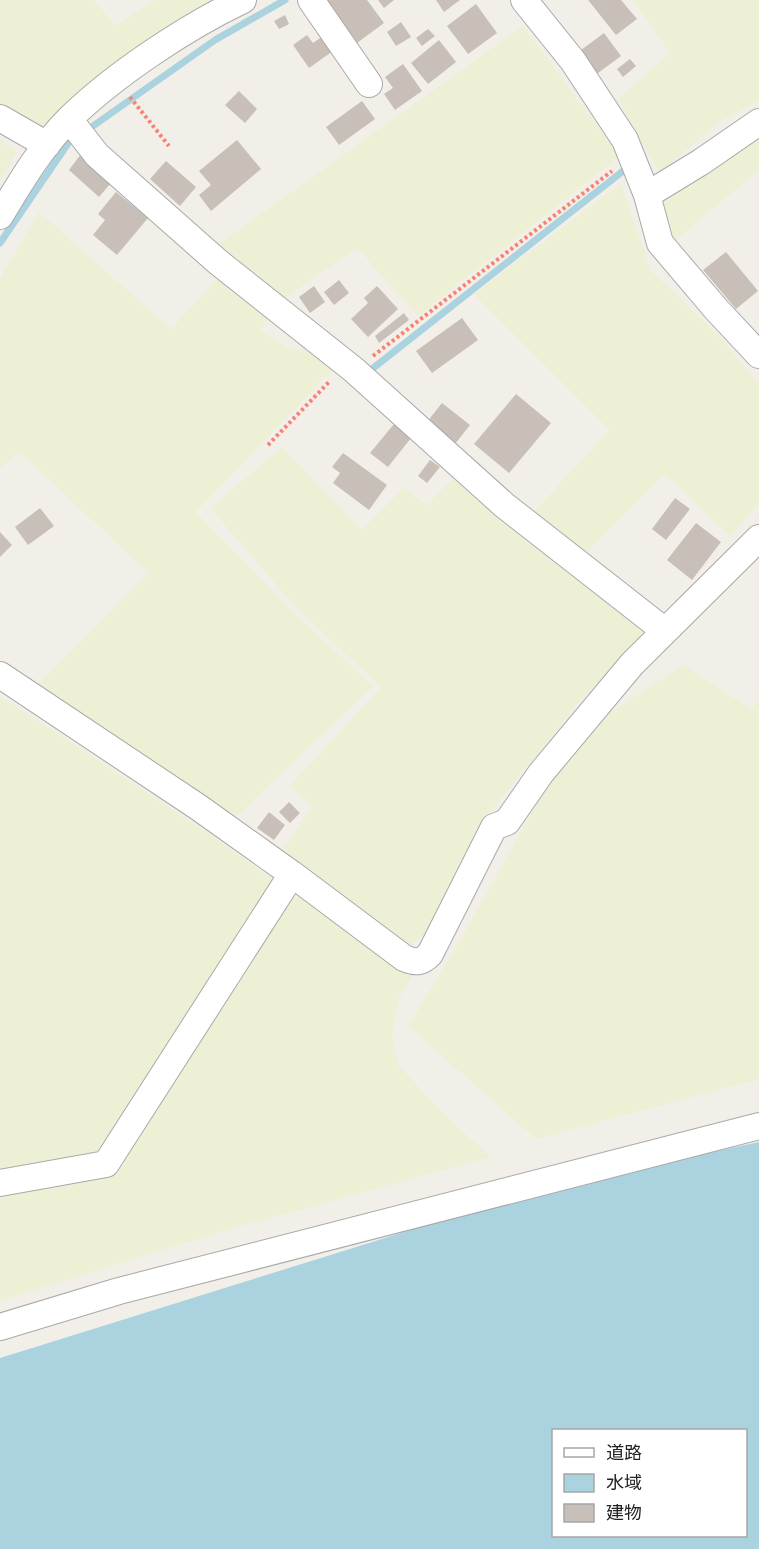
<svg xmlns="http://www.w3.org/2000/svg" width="759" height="1549" viewBox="0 0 759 1549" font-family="Raleway,'Noto Sans JP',sans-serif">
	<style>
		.farmland { fill: #eef0d5 }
		.water { fill: #aad3df; fill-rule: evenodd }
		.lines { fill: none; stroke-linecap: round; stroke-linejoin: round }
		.stream { stroke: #aad3df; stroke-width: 7 }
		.building { fill: #c7bfb8 }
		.minor-casing { stroke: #a9a9a9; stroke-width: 28 }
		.path { stroke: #fa8072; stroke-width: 4; stroke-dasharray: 3 3; stroke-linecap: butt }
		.minor { stroke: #fff; stroke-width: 26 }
	</style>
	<rect width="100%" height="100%" fill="#f2efe9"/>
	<path class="farmland" d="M 0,0 L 93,0 L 116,25 L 155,0 L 218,0 L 130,55 L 40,128 L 0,109 Z
		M 633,0 L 759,0 L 759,101 L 723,119 L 659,173 L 618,99 L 670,53 Z
		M 523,26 L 620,156 L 418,316 L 357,248 L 285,298 L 219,244 Z
		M 759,133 L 759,170 L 673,242 L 659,206 L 669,193 Z
		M 0,139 L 17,151 L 0,181 Z
		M 621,183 L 651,271 L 719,336 L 759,384 L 759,504 L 730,536 L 665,474 L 585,554 L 525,521 L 610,430 L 474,294 Z
		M 39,212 L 171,329 L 219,277 L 269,320 L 260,330 L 293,351 L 308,346 L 336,366 L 196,512 L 297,616 L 373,686 L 233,820 L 38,684 L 148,573 L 20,452 L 0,468 L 0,279 Z
		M 282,447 L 362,530 L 404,488 L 427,505 L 453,479 L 524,540 L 646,633 L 578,703 L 477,829 L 430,931 L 411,945 L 283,849 L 312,806 L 290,786 L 381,687 L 298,610 L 210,508 Z
		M 684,665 L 751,709 L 759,701 L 759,1079 L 536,1139 L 408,1026 L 461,939 L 545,788 L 609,713 Z
		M 0,696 L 208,833 L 274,880 L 100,1152 L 0,1170 Z
		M 304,897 L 413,974 L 398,1001 L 392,1035 L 398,1065 L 448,1118 L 491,1157 L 230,1229 L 0,1301 L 0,1198 L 122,1168 L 133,1143 L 289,898 Z"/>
	<path class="water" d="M 759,1142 L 759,1549 L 0,1549 L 0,1358 L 552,1186 ZM 554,1430 L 746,1430 L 746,1536 L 554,1536 Z"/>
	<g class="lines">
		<path class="stream" d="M 93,126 L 215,40 L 285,0
			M 0,243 L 69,142
			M 372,369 L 623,171"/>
	</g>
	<path class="building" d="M 325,0 L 367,0 L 384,23 L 357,43 Z
		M 378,0 L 394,0 L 384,8 Z
		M 436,0 L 460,0 L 444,12 Z
		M 588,0 L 621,0 L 637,19 L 616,35 Z
		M 476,4 L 497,33 L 468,54 L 447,26 Z
		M 285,15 L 289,24 L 279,29 L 274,21 Z
		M 401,22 L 411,37 L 396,46 L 387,32 Z
		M 428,29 L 435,36 L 422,46 L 416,38 Z
		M 604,33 L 621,56 L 594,76 L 577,53 Z
		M 307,35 L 313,43 L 323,36 L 333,51 L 309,68 L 293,45 Z
		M 439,40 L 456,62 L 428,84 L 411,63 Z
		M 630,59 L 636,66 L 623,77 L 617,69 Z
		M 403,64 L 422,91 L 395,110 L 384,94 L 393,88 L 385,77 Z
		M 239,91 L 257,109 L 245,123 L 225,105 Z
		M 362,101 L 375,119 L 339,145 L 326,127 Z
		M 237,140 L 261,169 L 211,211 L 199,195 L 211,185 L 199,171 Z
		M 84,150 L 115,178 L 99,197 L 69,170 Z
		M 166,161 L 196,187 L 180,206 L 150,179 Z
		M 116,192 L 148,218 L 117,255 L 93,235 L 105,220 L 98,214 Z
		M 726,252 L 758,291 L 736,309 L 703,270 Z
		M 339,280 L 349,293 L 334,305 L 324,292 Z
		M 314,286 L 325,302 L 310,313 L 299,297 Z
		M 377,286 L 398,309 L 368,337 L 351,319 L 368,303 L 364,298 Z
		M 404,313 L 409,320 L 379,343 L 375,336 Z
		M 462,318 L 478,340 L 432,373 L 416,351 Z
		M 516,394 L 551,423 L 509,473 L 474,444 Z
		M 442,403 L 470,425 L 455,444 L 427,422 Z
		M 394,424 L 411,438 L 388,467 L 370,453 Z
		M 343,453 L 387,485 L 369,510 L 333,483 L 340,473 L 332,467 Z
		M 430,460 L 440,467 L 427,483 L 418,476 Z
		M 675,498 L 690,509 L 666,540 L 652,529 Z
		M 40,508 L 54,526 L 28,545 L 15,527 Z
		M 696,523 L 721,542 L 692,580 L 667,560 Z
		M 0,532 L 12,545 L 0,557 Z
		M 289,802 L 300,813 L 290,823 L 279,812 Z
		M 269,812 L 285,825 L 274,840 L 257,828 Z"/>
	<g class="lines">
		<defs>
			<path id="minor" d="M 311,0 L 369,84
				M 524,0 L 573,61 L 625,140 L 647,195 L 660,243 L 716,309 L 759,355
				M 0,118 L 47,145
				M 69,119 L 97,155 L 218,262 L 354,370 L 504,505 L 665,631
				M 647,195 L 701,162 L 759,122
				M 0,216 C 20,183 41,147 69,119 C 114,75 186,27 243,0
				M 0,675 L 198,807 L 292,874 L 404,958 C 416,963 421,963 430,954 L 494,827 L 507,822 L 541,773 L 632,664 L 759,538
				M 0,1183 L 106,1164 L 292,874
				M 0,1327 L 119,1291 L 759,1126"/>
		</defs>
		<use href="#minor" class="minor-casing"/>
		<path class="path" d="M 130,97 L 169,146
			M 373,356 L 612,171
			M 268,445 L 330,381"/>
		<use href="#minor" class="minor"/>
	</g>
	<rect x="552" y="1429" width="195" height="108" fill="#ffffff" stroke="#a7a7a7" stroke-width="1.5"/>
	<rect x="564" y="1448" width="30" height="9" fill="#ffffff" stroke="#a7a7a7" stroke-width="1.5"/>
	<text x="606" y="1459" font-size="18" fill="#222222">道路</text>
	<rect x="564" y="1474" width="30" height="18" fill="#aad3df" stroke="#a7a7a7" stroke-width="1.5"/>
	<text x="606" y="1489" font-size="18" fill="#222222">水域</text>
	<rect x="564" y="1504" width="30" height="18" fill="#c7bfb8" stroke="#a7a7a7" stroke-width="1.5"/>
	<text x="606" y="1519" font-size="18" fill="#222222">建物</text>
</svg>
